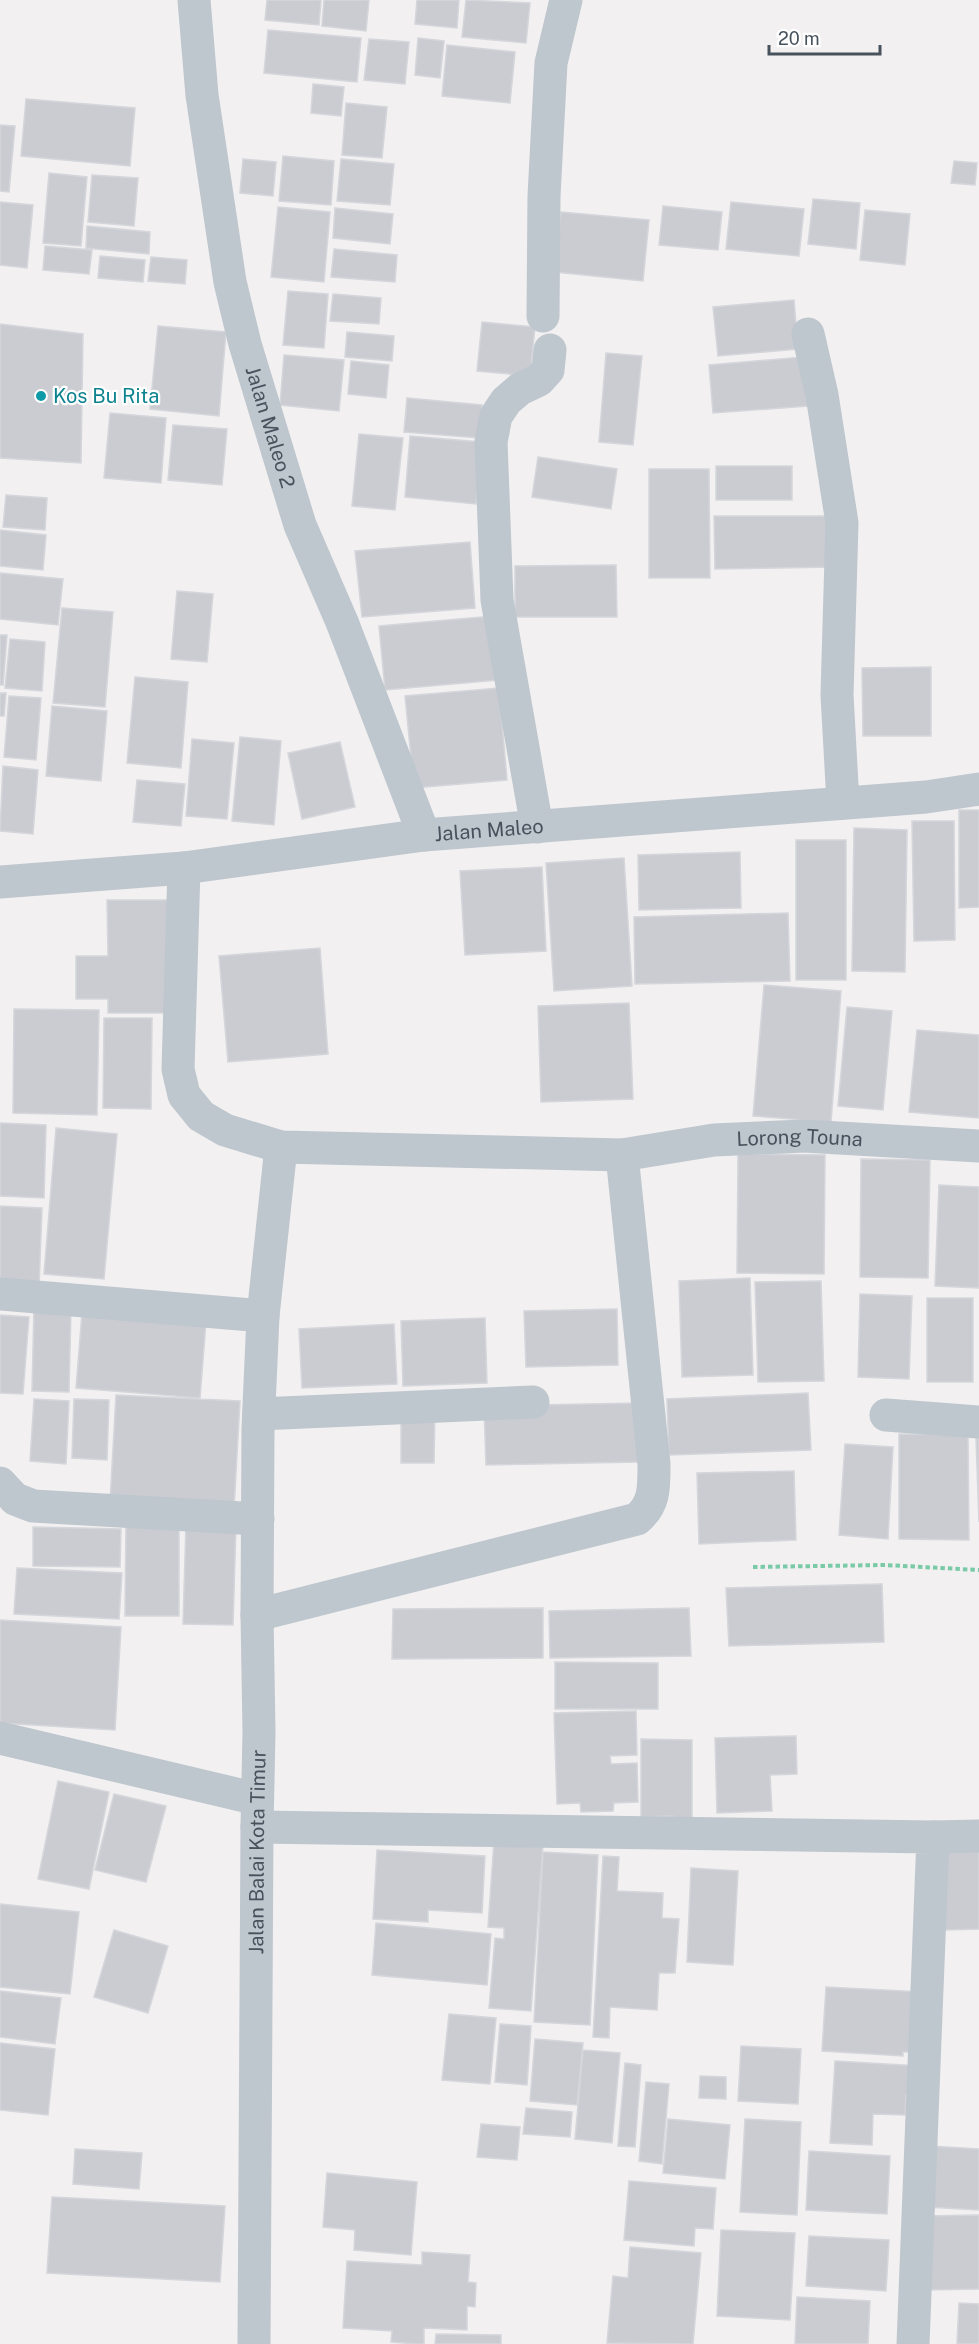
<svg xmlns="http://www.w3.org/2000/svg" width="979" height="2344" viewBox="0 0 979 2344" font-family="'Public Sans',sans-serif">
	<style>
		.building { fill: #caccd2; stroke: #d4d6db; stroke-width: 1.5 }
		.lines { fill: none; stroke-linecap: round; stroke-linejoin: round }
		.path { stroke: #7acaa7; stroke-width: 4; stroke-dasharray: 4.5 3; stroke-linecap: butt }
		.minor { stroke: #bec6ce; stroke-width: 33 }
		.culture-dot { fill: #0f9aa8; stroke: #fff; stroke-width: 2 }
		.labels { text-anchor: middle; stroke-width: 4.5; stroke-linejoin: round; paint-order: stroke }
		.culture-label { font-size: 20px; fill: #0d838f; stroke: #fff; text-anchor: start }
		.street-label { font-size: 20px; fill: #48525d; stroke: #fff }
	</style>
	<rect width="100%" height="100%" fill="#f2f0f0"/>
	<path class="building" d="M 267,0 L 321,0 L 319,25 L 265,20 Z
		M 324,0 L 369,0 L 366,31 L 322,26 Z
		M 417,0 L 459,0 L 457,28 L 415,24 Z
		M 466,0 L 530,3 L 526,43 L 462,37 Z
		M 268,30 L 361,38 L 357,82 L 264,73 Z
		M 418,38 L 444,41 L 440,78 L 415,75 Z
		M 369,39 L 409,42 L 405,84 L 364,80 Z
		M 447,45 L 515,52 L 510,103 L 442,96 Z
		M 313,84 L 344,87 L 341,116 L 311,113 Z
		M 26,99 L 135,108 L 130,166 L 21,156 Z
		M 346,103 L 387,107 L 382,158 L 342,155 Z
		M 0,125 L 15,126 L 9,192 L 0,191 Z
		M 283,156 L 334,161 L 331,205 L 279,201 Z
		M 243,159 L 276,162 L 273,196 L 240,193 Z
		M 341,159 L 394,164 L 390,205 L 337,201 Z
		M 954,161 L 977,163 L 975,185 L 951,183 Z
		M 49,173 L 87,177 L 81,246 L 43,243 Z
		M 92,175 L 138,178 L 134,226 L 88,222 Z
		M 813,199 L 860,203 L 856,249 L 808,244 Z
		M 0,202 L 33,205 L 27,268 L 0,265 Z
		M 731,202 L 804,209 L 799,256 L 726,249 Z
		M 663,206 L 722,212 L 718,250 L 659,245 Z
		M 278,207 L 330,212 L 324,282 L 271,277 Z
		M 335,208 L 393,214 L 390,244 L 333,238 Z
		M 865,210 L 910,214 L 905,265 L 860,260 Z
		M 561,212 L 649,220 L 643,281 L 555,272 Z
		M 87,226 L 150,232 L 149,254 L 86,248 Z
		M 45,246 L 92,250 L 89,274 L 43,270 Z
		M 334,249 L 397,255 L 395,282 L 331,277 Z
		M 100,256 L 145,260 L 143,282 L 98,278 Z
		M 151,257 L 187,260 L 185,284 L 148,281 Z
		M 288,291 L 328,294 L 324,348 L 283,345 Z
		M 333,294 L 381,298 L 379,324 L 330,321 Z
		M 794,300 L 798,349 L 718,356 L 713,307 Z
		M 482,322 L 535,327 L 530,376 L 477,371 Z
		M 0,324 L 83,334 L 81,463 L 0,458 Z
		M 158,326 L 226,332 L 219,416 L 150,409 Z
		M 347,332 L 394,336 L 392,361 L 345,357 Z
		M 606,353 L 642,356 L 633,445 L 599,442 Z
		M 284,355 L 344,360 L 339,411 L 280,405 Z
		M 804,357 L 808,406 L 713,413 L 709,365 Z
		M 351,361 L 389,365 L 386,398 L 348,394 Z
		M 407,398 L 482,405 L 480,438 L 404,432 Z
		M 110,413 L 166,418 L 161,483 L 104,478 Z
		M 173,425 L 227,429 L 222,485 L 168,480 Z
		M 359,434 L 403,438 L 395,510 L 352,506 Z
		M 410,436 L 481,442 L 476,504 L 405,497 Z
		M 538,457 L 617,469 L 611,509 L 532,497 Z
		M 716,466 L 792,466 L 792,500 L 716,500 Z
		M 649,469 L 709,469 L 710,578 L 649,578 Z
		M 6,495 L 47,498 L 45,530 L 3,527 Z
		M 714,516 L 834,516 L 834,567 L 715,569 Z
		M 0,530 L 46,535 L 43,570 L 0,566 Z
		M 470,542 L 475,608 L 362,617 L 355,551 Z
		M 616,565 L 617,617 L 515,617 L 515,566 Z
		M 0,573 L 63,579 L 58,625 L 0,619 Z
		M 177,591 L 213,594 L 207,662 L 171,659 Z
		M 62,608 L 113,612 L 105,707 L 53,703 Z
		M 493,616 L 498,680 L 385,690 L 379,626 Z
		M 0,635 L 7,635 L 3,685 L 0,685 Z
		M 10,639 L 45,642 L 42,691 L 5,688 Z
		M 931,667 L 931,736 L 863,736 L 862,668 Z
		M 135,677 L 188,682 L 181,768 L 127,763 Z
		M 499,688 L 507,780 L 414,788 L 405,696 Z
		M 0,693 L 6,693 L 4,716 L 0,716 Z
		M 9,696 L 41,698 L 36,760 L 4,757 Z
		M 52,706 L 107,711 L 101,781 L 46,776 Z
		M 240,737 L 281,741 L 274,825 L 232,821 Z
		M 192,739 L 234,743 L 227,819 L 186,816 Z
		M 340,742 L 355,807 L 302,819 L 288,753 Z
		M 3,766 L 38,770 L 33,834 L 0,831 Z
		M 137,780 L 185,784 L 181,826 L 133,822 Z
		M 959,810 L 979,810 L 979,907 L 959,908 Z
		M 912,821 L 954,821 L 955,940 L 914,941 Z
		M 854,828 L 907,830 L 905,972 L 852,971 Z
		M 796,840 L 846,840 L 846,980 L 796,980 Z
		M 740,852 L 741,908 L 639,910 L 638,855 Z
		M 624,858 L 632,986 L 554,991 L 546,863 Z
		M 542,867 L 546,951 L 465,955 L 460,871 Z
		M 107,900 L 172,900 L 172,1013 L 108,1013 L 108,999 L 76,999 L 76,956 L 108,956 Z
		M 788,913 L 790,981 L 635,984 L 634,917 Z
		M 320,948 L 328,1054 L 228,1062 L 219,956 Z
		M 764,985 L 841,991 L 831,1122 L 753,1116 Z
		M 629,1003 L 633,1099 L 541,1102 L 538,1006 Z
		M 847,1007 L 892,1011 L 883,1110 L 838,1106 Z
		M 14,1009 L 99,1010 L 97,1115 L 13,1113 Z
		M 104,1018 L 152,1018 L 151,1109 L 103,1108 Z
		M 917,1030 L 979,1035 L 979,1118 L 909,1112 Z
		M 0,1123 L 46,1125 L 44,1198 L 0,1196 Z
		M 56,1128 L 117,1134 L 104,1279 L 44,1274 Z
		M 738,1154 L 825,1155 L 824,1274 L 737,1273 Z
		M 861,1159 L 930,1160 L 928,1278 L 860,1277 Z
		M 939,1185 L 979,1187 L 979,1288 L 935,1286 Z
		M 0,1206 L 42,1208 L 39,1288 L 0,1286 Z
		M 750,1278 L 753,1375 L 682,1377 L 679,1281 Z
		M 821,1281 L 824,1381 L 758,1382 L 755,1282 Z
		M 860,1294 L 912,1296 L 909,1379 L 858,1377 Z
		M 927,1298 L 973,1298 L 973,1382 L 927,1382 Z
		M 34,1307 L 71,1308 L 69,1392 L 32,1391 Z
		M 617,1309 L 618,1365 L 526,1367 L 524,1311 Z
		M 82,1313 L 206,1322 L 200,1398 L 76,1388 Z
		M 0,1315 L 29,1317 L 23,1394 L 0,1393 Z
		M 485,1318 L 487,1383 L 403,1386 L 401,1321 Z
		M 394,1324 L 397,1384 L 302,1388 L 299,1329 Z
		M 808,1393 L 811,1450 L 669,1455 L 667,1399 Z
		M 116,1395 L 240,1401 L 234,1509 L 110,1502 Z
		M 34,1399 L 69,1401 L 66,1464 L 30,1461 Z
		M 74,1399 L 109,1400 L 107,1460 L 72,1458 Z
		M 638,1403 L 639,1462 L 486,1465 L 484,1406 Z
		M 401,1405 L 435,1405 L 434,1463 L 401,1463 Z
		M 899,1434 L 968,1435 L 969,1540 L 899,1539 Z
		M 976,1438 L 979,1438 L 979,1522 Z
		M 845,1444 L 893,1447 L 888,1539 L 839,1535 Z
		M 794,1471 L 796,1540 L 699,1544 L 697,1473 Z
		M 126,1523 L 179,1524 L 179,1616 L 125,1616 Z
		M 186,1523 L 236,1525 L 233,1625 L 183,1624 Z
		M 33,1527 L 121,1529 L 120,1567 L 33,1566 Z
		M 17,1568 L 122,1573 L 119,1619 L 14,1614 Z
		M 882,1584 L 884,1642 L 729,1646 L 726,1588 Z
		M 543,1608 L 543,1658 L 392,1659 L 393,1609 Z
		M 689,1608 L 691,1656 L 550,1658 L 549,1611 Z
		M 0,1620 L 121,1627 L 115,1730 L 0,1723 Z
		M 555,1662 L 658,1663 L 658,1709 L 555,1709 Z
		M 636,1711 L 637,1755 L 610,1756 L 611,1764 L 637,1763 L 638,1802 L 614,1803 L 613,1811 L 581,1812 L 580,1803 L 557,1804 L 554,1713 Z
		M 796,1736 L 797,1774 L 770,1775 L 772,1811 L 717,1813 L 715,1738 Z
		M 641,1739 L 692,1740 L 692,1825 L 672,1824 L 673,1816 L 641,1817 Z
		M 58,1781 L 109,1792 L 89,1889 L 38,1879 Z
		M 114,1794 L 166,1806 L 146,1882 L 95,1870 Z
		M 494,1841 L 543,1844 L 531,2011 L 489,2008 L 495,1938 L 504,1939 L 504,1928 L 488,1927 Z
		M 979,1848 L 979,1929 L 945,1930 L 943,1849 Z
		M 377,1850 L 485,1856 L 482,1913 L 428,1910 L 428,1922 L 373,1919 Z
		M 543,1852 L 598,1855 L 590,2025 L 534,2022 Z
		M 603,1856 L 619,1857 L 617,1891 L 663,1893 L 662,1918 L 679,1919 L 675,1973 L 659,1973 L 657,2010 L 610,2007 L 609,2038 L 593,2037 Z
		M 691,1868 L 738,1871 L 733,1965 L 687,1962 Z
		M 0,1904 L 79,1912 L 70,1994 L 0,1987 Z
		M 376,1923 L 491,1934 L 487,1985 L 372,1975 Z
		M 114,1930 L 168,1946 L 148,2013 L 94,1997 Z
		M 826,1987 L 922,1992 L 910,2052 L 903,2052 L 903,2056 L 822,2051 Z
		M 0,1991 L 61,1998 L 55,2044 L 0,2037 Z
		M 449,2014 L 496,2018 L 490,2084 L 442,2080 Z
		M 500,2024 L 531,2026 L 527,2085 L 495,2082 Z
		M 535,2039 L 583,2043 L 577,2105 L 530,2101 Z
		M 0,2043 L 55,2049 L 48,2115 L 0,2110 Z
		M 741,2046 L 801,2049 L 798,2104 L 738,2101 Z
		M 583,2050 L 620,2053 L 612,2143 L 575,2139 Z
		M 835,2061 L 920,2066 L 919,2095 L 906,2095 L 905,2115 L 873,2114 L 872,2145 L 830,2143 Z
		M 625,2063 L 641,2065 L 635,2147 L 618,2146 Z
		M 700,2076 L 726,2077 L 726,2099 L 699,2098 Z
		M 646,2082 L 669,2084 L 662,2164 L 639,2161 Z
		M 526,2108 L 572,2112 L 570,2137 L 523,2134 Z
		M 668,2119 L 730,2125 L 725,2179 L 663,2173 Z
		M 745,2119 L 801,2122 L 797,2215 L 740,2212 Z
		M 481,2124 L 520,2127 L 517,2160 L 477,2157 Z
		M 930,2146 L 979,2149 L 979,2210 L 926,2207 Z
		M 75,2149 L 142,2153 L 139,2189 L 73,2184 Z
		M 809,2151 L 890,2156 L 887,2214 L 806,2210 Z
		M 327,2173 L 417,2182 L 411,2255 L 354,2250 L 355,2230 L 323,2227 Z
		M 629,2181 L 716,2188 L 713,2229 L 695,2228 L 694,2246 L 624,2240 Z
		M 52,2197 L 225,2206 L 220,2282 L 47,2273 Z
		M 979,2215 L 979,2289 L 925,2290 L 924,2216 Z
		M 721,2230 L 795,2233 L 790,2320 L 717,2316 Z
		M 809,2236 L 889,2240 L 886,2291 L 806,2286 Z
		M 630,2247 L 701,2253 L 693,2344 L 607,2343 L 613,2276 L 628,2278 Z
		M 422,2252 L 470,2255 L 468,2282 L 476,2283 L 475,2307 L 467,2306 L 467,2330 L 424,2328 L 424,2344 L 417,2344 L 391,2342 L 392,2331 L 343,2328 L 347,2261 L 422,2265 Z
		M 797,2297 L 870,2301 L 868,2344 L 795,2344 Z
		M 959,2303 L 979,2304 L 979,2344 L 957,2344 Z
		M 436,2334 L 501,2335 L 501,2344 L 435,2344 Z"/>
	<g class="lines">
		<path class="path" d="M 753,1567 L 885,1565 L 979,1570"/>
		<g class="minor">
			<path id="s1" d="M 194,0 L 202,95 L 230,282 L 245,344 L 300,525 L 342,622 L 424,835"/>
			<path d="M 543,316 L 544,196 L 551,63 L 566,0"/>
			<path d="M 808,334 L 822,395 L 842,523 L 837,695 L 843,803"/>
			<path d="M 537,827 L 497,600 L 491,442 L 496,416 L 506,401 L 520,389 L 539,380 L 548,370 L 550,350"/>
			<path id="s2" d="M 184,868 L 178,1069 L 184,1095 L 201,1116 L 225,1130 L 281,1147 L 622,1155 L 714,1140 L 804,1136 L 979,1146"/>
			<path id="s3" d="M 0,882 L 184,868 L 424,835 L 926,797 L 979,789"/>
			<path d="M 0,1294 L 263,1316"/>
			<path d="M 259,1414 L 533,1402"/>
			<path d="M 886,1415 L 979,1422"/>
			<path d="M 0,1483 L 15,1499 L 33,1506 L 258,1519"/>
			<path d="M 257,1615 L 637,1519 C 655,1504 654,1487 654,1464 L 622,1155"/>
			<path d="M 0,1738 L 257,1799"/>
			<path d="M 257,1827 L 933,1837 L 913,2344"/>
			<path d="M 933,1837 L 979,1836"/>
			<path id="s4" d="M 254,2344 L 257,1827 L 259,1732 L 257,1615 L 258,1429 L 263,1316 L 281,1147"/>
		</g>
	</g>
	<circle class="culture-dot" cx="41" cy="396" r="6"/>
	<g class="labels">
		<g class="culture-label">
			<text x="53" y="403">Kos Bu Rita</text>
		</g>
		<g class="street-label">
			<text dy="7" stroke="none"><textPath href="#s1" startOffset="435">Jalan Maleo 2</textPath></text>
			<text dy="7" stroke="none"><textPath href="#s3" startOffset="492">Jalan Maleo</textPath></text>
			<text dy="7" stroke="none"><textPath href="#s2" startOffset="861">Lorong Touna</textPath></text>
			<text dy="7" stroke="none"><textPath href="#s4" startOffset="492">Jalan Balai Kota Timur</textPath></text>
		</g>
	</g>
	<path d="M769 45v9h111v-9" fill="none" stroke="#48525d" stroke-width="3"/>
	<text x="778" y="45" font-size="18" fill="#48525d" stroke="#ffffff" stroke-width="4.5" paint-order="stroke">20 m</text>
</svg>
